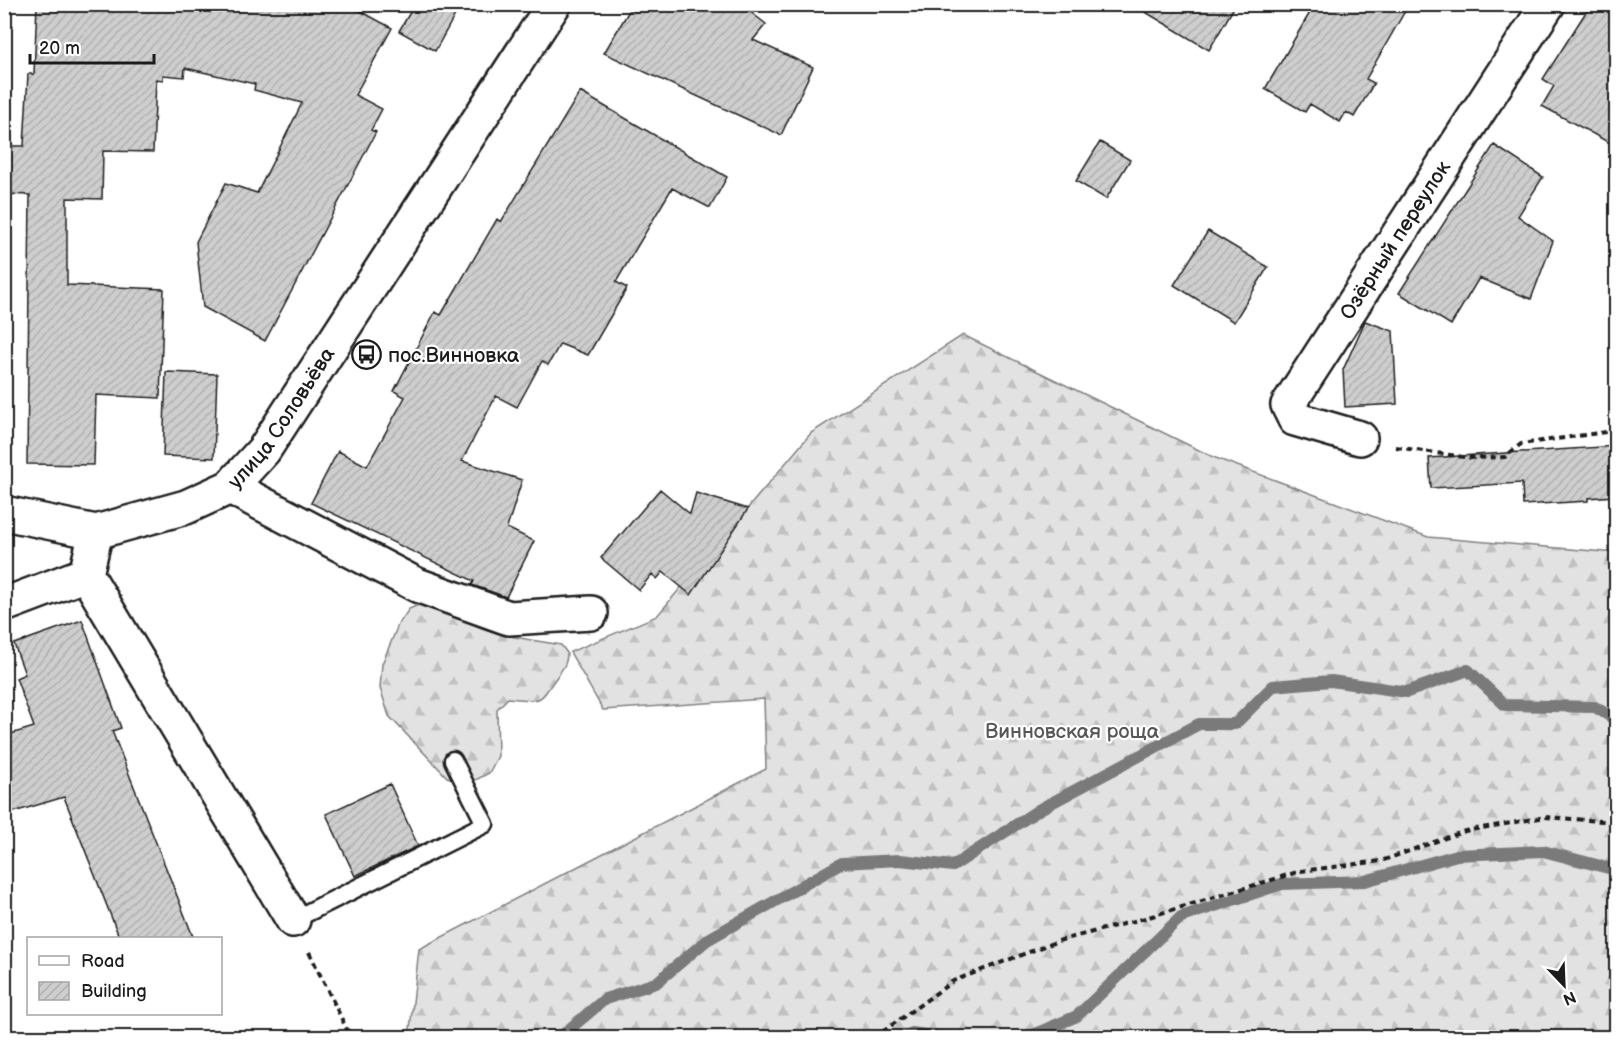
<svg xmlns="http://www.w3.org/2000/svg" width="1621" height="1042" viewBox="0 0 1621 1042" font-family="'Balsamiq Sans',sans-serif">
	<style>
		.forest { fill: url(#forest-firs); stroke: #7f7f7f; stroke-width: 1.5 }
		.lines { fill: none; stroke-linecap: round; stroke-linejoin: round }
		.stream { stroke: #7a7a7a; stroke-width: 12 }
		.building { fill: url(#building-hatch); stroke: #1c1c1c; stroke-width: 1.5 }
		.service-casing { stroke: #1c1c1c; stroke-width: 21 }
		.minor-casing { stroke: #1c1c1c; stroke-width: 38 }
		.path { stroke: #1c1c1c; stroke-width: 4; stroke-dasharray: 6 4.5; stroke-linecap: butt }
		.service { stroke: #fff; stroke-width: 16 }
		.minor { stroke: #fff; stroke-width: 33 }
		.labels { text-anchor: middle; stroke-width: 4.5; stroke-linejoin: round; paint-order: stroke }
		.street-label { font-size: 21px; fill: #1c1c1c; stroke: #fff }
		.poi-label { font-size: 21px; fill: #1c1c1c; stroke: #fff; text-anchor: start }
		.park-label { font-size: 21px; fill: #575757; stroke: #fff }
	</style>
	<defs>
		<pattern id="forest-firs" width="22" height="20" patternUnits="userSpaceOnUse" patternTransform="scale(1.5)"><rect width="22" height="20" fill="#e2e2e2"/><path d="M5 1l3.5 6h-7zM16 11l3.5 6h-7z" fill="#c1c1c1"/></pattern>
		<pattern id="building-hatch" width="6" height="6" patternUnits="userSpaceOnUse" patternTransform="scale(1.5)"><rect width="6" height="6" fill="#cecece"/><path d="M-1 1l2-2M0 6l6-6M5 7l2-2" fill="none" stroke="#b0b0b0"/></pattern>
	</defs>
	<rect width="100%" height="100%" fill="#fff"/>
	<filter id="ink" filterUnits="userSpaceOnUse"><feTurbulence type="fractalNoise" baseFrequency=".0167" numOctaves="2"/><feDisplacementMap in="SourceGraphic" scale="12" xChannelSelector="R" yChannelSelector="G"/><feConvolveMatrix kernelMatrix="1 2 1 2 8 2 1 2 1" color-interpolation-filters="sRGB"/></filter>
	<g filter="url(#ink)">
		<path class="forest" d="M 963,335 L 1213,457 L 1428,537 L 1616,553 L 1616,1037 L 409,1038 L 419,949 L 766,769 L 764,699 L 603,710 L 570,652 L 657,616 L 811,433 Z
			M 421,604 C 448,607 458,618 482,628 C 508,638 534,640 561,645 L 567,653 C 567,663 564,667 558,675 C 537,704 546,701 508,698 L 497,709 L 498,756 L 489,773 L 468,784 L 447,777 L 389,716 L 380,688 L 382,664 L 398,625 L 409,609 Z"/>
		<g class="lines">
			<path class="stream" d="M 559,1038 L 605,999 L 656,983 L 707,940 L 842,863 L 900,860 L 953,866 L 1040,809 L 1199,724 L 1235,724 L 1273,686 L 1331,681 L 1407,692 L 1468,670 L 1505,705 L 1595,707 L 1616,720
				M 902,1038 L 912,1033 L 947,1038
				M 1018,1038 L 1028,1037 L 1077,1016 L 1181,917 L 1282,884 L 1365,881 L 1457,855 L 1543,851 L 1616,870"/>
		</g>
		<path class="building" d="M 37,4 L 347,4 L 392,28 L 355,95 L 382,109 L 371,130 L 376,132 L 265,341 L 203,307 L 196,242 L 226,183 L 257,193 L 302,103 L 254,90 L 255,84 L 185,68 L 184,77 L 163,75 L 163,80 L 156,79 L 153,152 L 103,151 L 102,199 L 67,198 L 67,285 L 164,289 L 160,398 L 96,395 L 94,465 L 27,464 L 30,195 L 4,194 L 4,146 L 24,146 L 28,74 L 34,74 Z
			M 415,4 L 461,4 L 435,51 L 399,31 Z
			M 633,4 L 740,4 L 766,24 L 753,40 L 813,67 L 781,135 L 604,53 Z
			M 1132,4 L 1236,4 L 1209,50 Z
			M 1315,4 L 1409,4 L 1366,79 L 1374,83 L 1354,117 L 1346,112 L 1340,122 L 1310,104 L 1305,112 L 1265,89 Z
			M 1591,4 L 1617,4 L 1617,147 L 1542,106 L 1554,86 L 1543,79 Z
			M 580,92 L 727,177 L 710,208 L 672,188 L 616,282 L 627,288 L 588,355 L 560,344 L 548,365 L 542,361 L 517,407 L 496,396 L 462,461 L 522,480 L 507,528 L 534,541 L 506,597 L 472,585 L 474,581 L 311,503 L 338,451 L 367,466 L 405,397 L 394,391 L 435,312 L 441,315 L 497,219 L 501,222 Z
			M 1100,142 L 1130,160 L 1106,199 L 1076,181 Z
			M 1494,145 L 1543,177 L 1518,216 L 1553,241 L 1531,299 L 1479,278 L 1451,325 L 1399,293 Z
			M 1208,231 L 1268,267 L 1234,322 L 1174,285 Z
			M 1365,321 L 1393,331 L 1397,404 L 1345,407 L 1343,370 Z
			M 166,372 L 217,374 L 214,458 L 163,456 Z
			M 1617,446 L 1617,492 L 1614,492 L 1614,496 L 1588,498 L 1588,501 L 1523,505 L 1522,483 L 1431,488 L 1429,458 Z
			M 660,489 L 690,514 L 696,493 L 748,509 L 691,595 L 663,572 L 657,579 L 652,574 L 639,590 L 601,558 Z
			M 82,620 L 121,728 L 112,731 L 194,939 L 120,939 L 64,797 L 4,815 L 4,736 L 34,727 L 16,678 L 25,674 L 14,644 Z
			M 390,784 L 418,846 L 355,876 L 326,814 Z"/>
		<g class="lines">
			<defs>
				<path id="service" d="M 293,920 L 485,824 L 453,760"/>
				<g id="minor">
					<path id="s1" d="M 1360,438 L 1295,419 L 1288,405 L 1548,4"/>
					<path d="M 230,487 L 417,585 L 509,618 L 591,613"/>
					<path id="s2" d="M 4,513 L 96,532 L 186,507 L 230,487 L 264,450 L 554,4"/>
					<path d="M 96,532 L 86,574 L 293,920"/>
					<path d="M 4,605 L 86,574"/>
				</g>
			</defs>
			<use href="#service" class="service-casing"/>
			<use href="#minor" class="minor-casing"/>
			<path class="path" d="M 1396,447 L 1470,458 L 1505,457 L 1521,444 L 1613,431
				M 309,952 L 351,1038
				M 874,1038 L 953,981 L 1058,941 L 1142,919 L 1301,871 L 1381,861 L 1465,831 L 1545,817 L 1616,822"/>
			<use href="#service" class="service"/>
			<use href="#minor" class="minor"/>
		</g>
	</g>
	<defs>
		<symbol id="bus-ring" viewBox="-11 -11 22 22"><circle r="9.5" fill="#fff" stroke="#1c1c1c" stroke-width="1.5"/><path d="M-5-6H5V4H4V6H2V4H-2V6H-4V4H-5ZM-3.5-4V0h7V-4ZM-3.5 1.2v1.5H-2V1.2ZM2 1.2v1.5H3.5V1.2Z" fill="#1c1c1c"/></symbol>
	</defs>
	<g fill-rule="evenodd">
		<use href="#bus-ring" x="350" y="338" width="33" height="33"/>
	</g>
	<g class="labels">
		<g class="street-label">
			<text dy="7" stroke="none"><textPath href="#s1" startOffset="280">Озёрный переулок</textPath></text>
			<text dy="7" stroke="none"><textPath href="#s2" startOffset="322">улица Соловьёва</textPath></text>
		</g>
		<g class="poi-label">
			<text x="388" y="362">пос.Винновка</text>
		</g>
		<g class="park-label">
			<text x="1072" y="738">Винновская роща</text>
		</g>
	</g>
	<rect width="1621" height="1042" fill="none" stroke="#fff" stroke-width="24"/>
	<rect x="12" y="12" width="1597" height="1018" fill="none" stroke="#1c1c1c" stroke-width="2" filter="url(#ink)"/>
	<rect x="27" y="937" width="195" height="78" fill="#ffffff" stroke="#a4a4a4" stroke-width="1.5"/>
	<rect x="39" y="956" width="30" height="9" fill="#ffffff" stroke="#a4a4a4" stroke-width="1.5"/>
	<text x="81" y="967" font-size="18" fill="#1c1c1c">Road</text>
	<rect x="39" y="982" width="30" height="18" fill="url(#building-hatch)" stroke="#a4a4a4" stroke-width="1.5"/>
	<text x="81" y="997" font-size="18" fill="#1c1c1c">Building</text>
	<g transform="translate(1564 985) rotate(157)" stroke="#ffffff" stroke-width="4.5" paint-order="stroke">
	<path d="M0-4.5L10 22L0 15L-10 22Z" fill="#1c1c1c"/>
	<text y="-9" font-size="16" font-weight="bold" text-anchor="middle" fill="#1c1c1c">N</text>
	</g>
	<path d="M30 54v9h124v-9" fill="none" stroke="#1c1c1c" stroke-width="3"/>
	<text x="39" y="54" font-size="18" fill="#1c1c1c" stroke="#ffffff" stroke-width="4.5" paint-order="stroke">20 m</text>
</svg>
